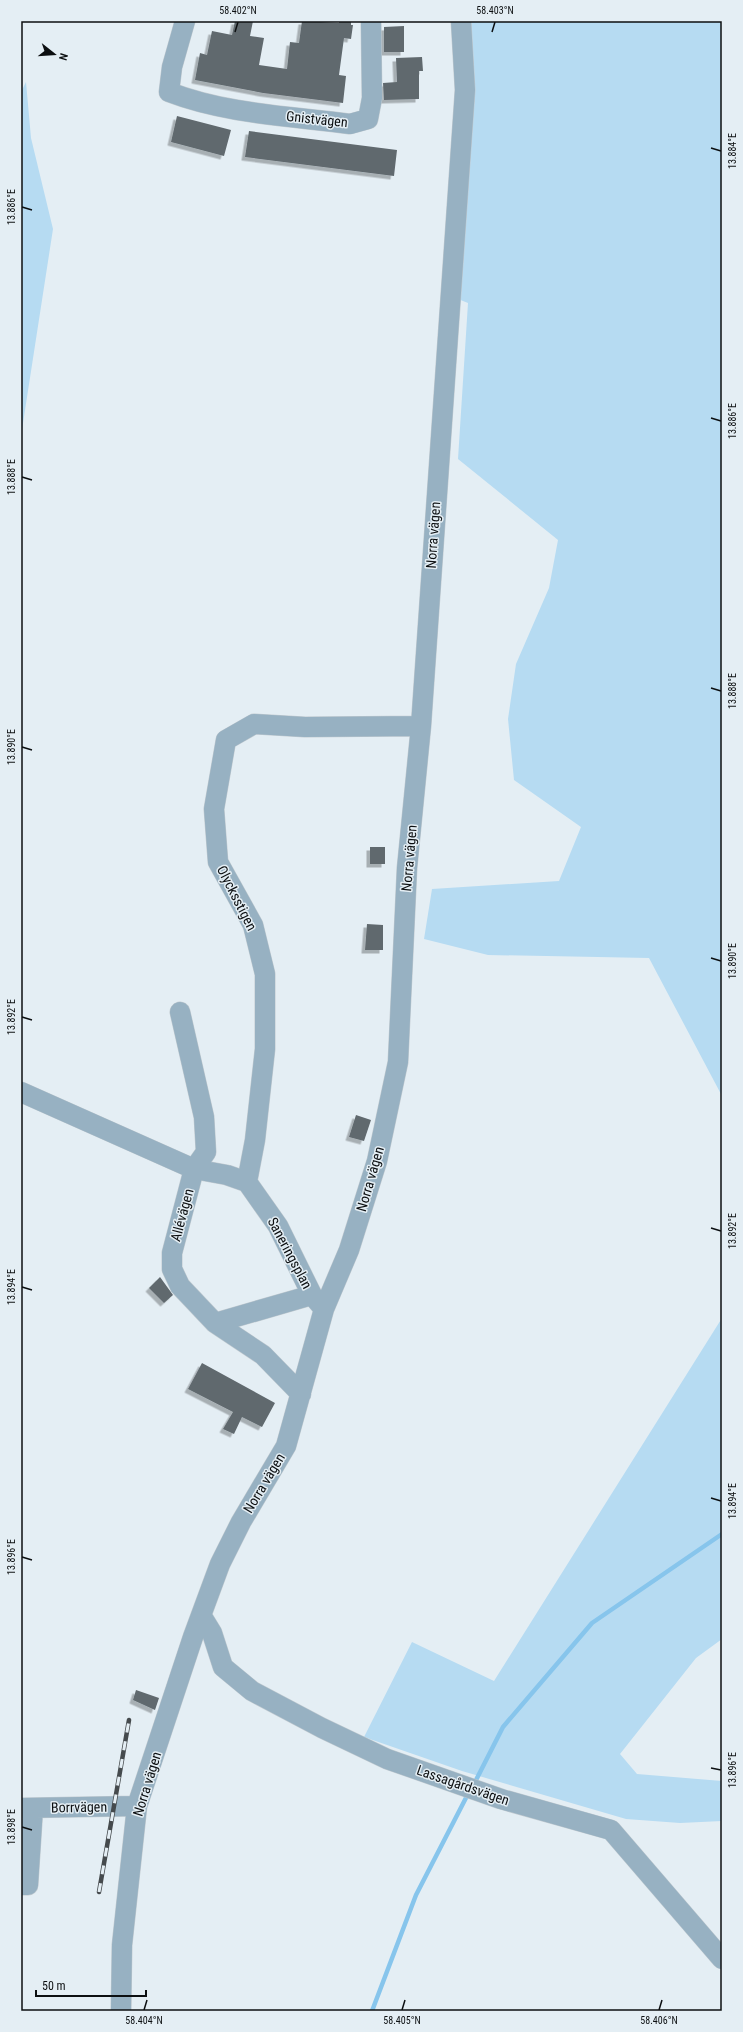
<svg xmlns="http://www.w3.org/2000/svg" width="743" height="2032" viewBox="0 0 743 2032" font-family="'Roboto Condensed',sans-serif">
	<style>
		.green { fill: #b6dbf2 }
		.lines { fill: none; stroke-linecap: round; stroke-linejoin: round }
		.stream { stroke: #87c5ec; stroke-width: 4.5 }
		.building { fill: #60696e; filter: url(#shadow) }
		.minor-casing { stroke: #c1cad0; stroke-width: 21 }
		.minor { stroke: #97b1c2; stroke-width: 20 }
		.rail-casing { stroke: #454a4d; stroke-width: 4.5 }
		.rail { stroke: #e4eef4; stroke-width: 3; stroke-dasharray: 9; stroke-linecap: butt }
		.ticks { fill: none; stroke: #0c0f11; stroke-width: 1.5 }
		.labels { text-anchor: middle; stroke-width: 3; stroke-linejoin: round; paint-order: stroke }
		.street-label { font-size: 14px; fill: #0c0f11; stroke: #e4eef4 }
		.neatline { fill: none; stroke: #0c0f11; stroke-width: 1.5 }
		.ticks-label { font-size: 10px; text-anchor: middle; fill: #0c0f11 }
	</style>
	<defs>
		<filter id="shadow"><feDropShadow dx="-3.5" dy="3.5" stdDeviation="0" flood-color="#0004"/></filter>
	</defs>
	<rect width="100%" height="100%" fill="#e4eef4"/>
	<path class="green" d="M 467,21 L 722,21 L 722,1096 L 649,958 L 488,955 L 424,939 L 432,889 L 559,881 L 581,827 L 514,780 L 508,719 L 516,664 L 549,588 L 558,540 L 458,459 L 468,303 L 458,299 Z
		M 26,82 L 31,138 L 53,229 L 21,436 L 21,92 Z
		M 722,1318 L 722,1639 L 696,1658 L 620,1754 L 637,1774 L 722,1781 L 722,1821 L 680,1823 L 626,1819 L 462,1771 L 364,1737 L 412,1642 L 494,1681 Z"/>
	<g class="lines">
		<path class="stream" d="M 474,1784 L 503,1727 L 592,1623 L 722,1534
			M 372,2011 L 416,1895 L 469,1792"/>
	</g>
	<path class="building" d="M 235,21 L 253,21 L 250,36 L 264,38 L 259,65 L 287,69 L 290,42 L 299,43 L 302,21 L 339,23 L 339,21 L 351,21 L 351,25 L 353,25 L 351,39 L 344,38 L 339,75 L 346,76 L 343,103 L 263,93 L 195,80 L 200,53 L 207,55 L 212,31 L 232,35 Z
		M 404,26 L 404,52 L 384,52 L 384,27 Z
		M 422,57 L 423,71 L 419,71 L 419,99 L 384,100 L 383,83 L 397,82 L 396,58 Z
		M 177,116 L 231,130 L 224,156 L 171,142 Z
		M 249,131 L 397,150 L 394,176 L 245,157 Z
		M 370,847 L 385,847 L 385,864 L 370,864 Z
		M 367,924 L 383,925 L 383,950 L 365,950 Z
		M 356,1115 L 371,1120 L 364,1141 L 349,1137 Z
		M 160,1277 L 173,1295 L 164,1303 L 149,1288 Z
		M 202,1363 L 275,1403 L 262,1427 L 242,1417 L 234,1434 L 223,1429 L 233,1412 L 188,1389 Z
		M 136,1690 L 159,1698 L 155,1710 L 133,1700 Z"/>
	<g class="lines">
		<defs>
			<path id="minor" d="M 185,21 L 172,67 L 169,92 C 226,114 290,116 350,124 L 368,119 L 372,98 L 371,21
				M 180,1012 L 204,1117 L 206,1152 L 194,1169
				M 21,1092 L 194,1169 L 172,1253 L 172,1269 L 180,1286 L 215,1323 L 263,1355 L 301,1394
				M 194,1169 L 227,1175 L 247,1182 L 278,1226 L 312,1295 L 324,1309
				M 247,1182 L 255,1140 L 265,1049 L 265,974 L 253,925 L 218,862 L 214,809 L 226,740 L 254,724 L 305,727 L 421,726
				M 215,1323 L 312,1295
				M 201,1615 L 212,1633 L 223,1667 L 252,1691 L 322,1728 L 387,1759 L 501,1799 L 611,1830 L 722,1959
				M 21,1808 L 137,1806
				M 21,1885 L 28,1885 L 33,1808
				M 121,2011 L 122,1945 L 137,1806 L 193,1637 L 220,1564 L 241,1522 L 286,1446 L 324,1309 L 349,1250 L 377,1161 L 398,1062 L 407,868 L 421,726 L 465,90 L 461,21"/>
		</defs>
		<use href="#minor" class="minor-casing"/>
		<use href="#minor" class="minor"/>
		<defs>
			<path id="rail" d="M 99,1892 L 129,1720"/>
		</defs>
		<use href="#rail" class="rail-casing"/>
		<use href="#rail" class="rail"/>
	</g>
	<path class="ticks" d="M 235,32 L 238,22M 492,32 L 495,22M 711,148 L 721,151M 22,207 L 32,210M 711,418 L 721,421M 22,477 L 32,480M 711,688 L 721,691M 22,747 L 32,750M 711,958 L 721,961M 22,1017 L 32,1020M 711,1228 L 721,1231M 22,1287 L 32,1290M 711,1498 L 721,1501M 22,1557 L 32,1560M 711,1768 L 721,1770M 22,1827 L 32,1830M 144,2010 L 147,2000M 402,2010 L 405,2000M 659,2010 L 662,2000"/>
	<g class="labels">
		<g class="street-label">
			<text transform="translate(317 119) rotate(6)" y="5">Gnistvägen</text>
			<text transform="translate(433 535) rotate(-86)" y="5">Norra vägen</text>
			<text transform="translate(409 858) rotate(-85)" y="5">Norra vägen</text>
			<text transform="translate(237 898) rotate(63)" y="5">Olycksstigen</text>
			<text transform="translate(370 1179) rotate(-74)" y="5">Norra vägen</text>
			<text transform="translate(182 1215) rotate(-75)" y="5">Allévägen</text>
			<text transform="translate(290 1253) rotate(62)" y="5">Saneringsplan</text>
			<text transform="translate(264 1483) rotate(-59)" y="5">Norra vägen</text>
			<text transform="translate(147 1784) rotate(-73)" y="5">Norra vägen</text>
			<text transform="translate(463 1785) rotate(19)" y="5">Lassagårdsvägen</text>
			<text transform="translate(79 1807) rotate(-1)" y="5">Borrvägen</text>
		</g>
	</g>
	<rect width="743" height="2032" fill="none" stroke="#e4eef4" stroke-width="44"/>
	<g transform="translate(54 54) rotate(107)" stroke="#e4eef4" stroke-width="3" paint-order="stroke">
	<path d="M0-3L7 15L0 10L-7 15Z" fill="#0c0f11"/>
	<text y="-6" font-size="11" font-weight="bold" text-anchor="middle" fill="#0c0f11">N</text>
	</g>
	<path d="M36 1990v6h110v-6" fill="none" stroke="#0c0f11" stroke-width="2"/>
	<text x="42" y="1990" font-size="12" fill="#0c0f11" stroke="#e4eef4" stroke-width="3" paint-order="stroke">50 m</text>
	<rect x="22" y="22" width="699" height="1988" class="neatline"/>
	<g class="ticks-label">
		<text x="238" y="14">58.402°N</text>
		<text x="495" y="14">58.403°N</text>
		<text transform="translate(732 151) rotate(-90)" y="4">13.884°E</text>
		<text transform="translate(11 207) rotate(-90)" y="4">13.886°E</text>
		<text transform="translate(732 421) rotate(-90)" y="4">13.886°E</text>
		<text transform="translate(11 477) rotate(-90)" y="4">13.888°E</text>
		<text transform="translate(732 691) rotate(-90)" y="4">13.888°E</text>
		<text transform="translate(11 747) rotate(-90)" y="4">13.890°E</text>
		<text transform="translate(732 961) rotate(-90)" y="4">13.890°E</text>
		<text transform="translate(11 1017) rotate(-90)" y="4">13.892°E</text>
		<text transform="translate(732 1231) rotate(-90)" y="4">13.892°E</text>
		<text transform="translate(11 1287) rotate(-90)" y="4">13.894°E</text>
		<text transform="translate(732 1501) rotate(-90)" y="4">13.894°E</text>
		<text transform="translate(11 1557) rotate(-90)" y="4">13.896°E</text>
		<text transform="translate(732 1770) rotate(-90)" y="4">13.896°E</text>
		<text transform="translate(11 1827) rotate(-90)" y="4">13.898°E</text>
		<text x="144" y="2024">58.404°N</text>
		<text x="402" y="2024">58.405°N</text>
		<text x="659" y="2024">58.406°N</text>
	</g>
</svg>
